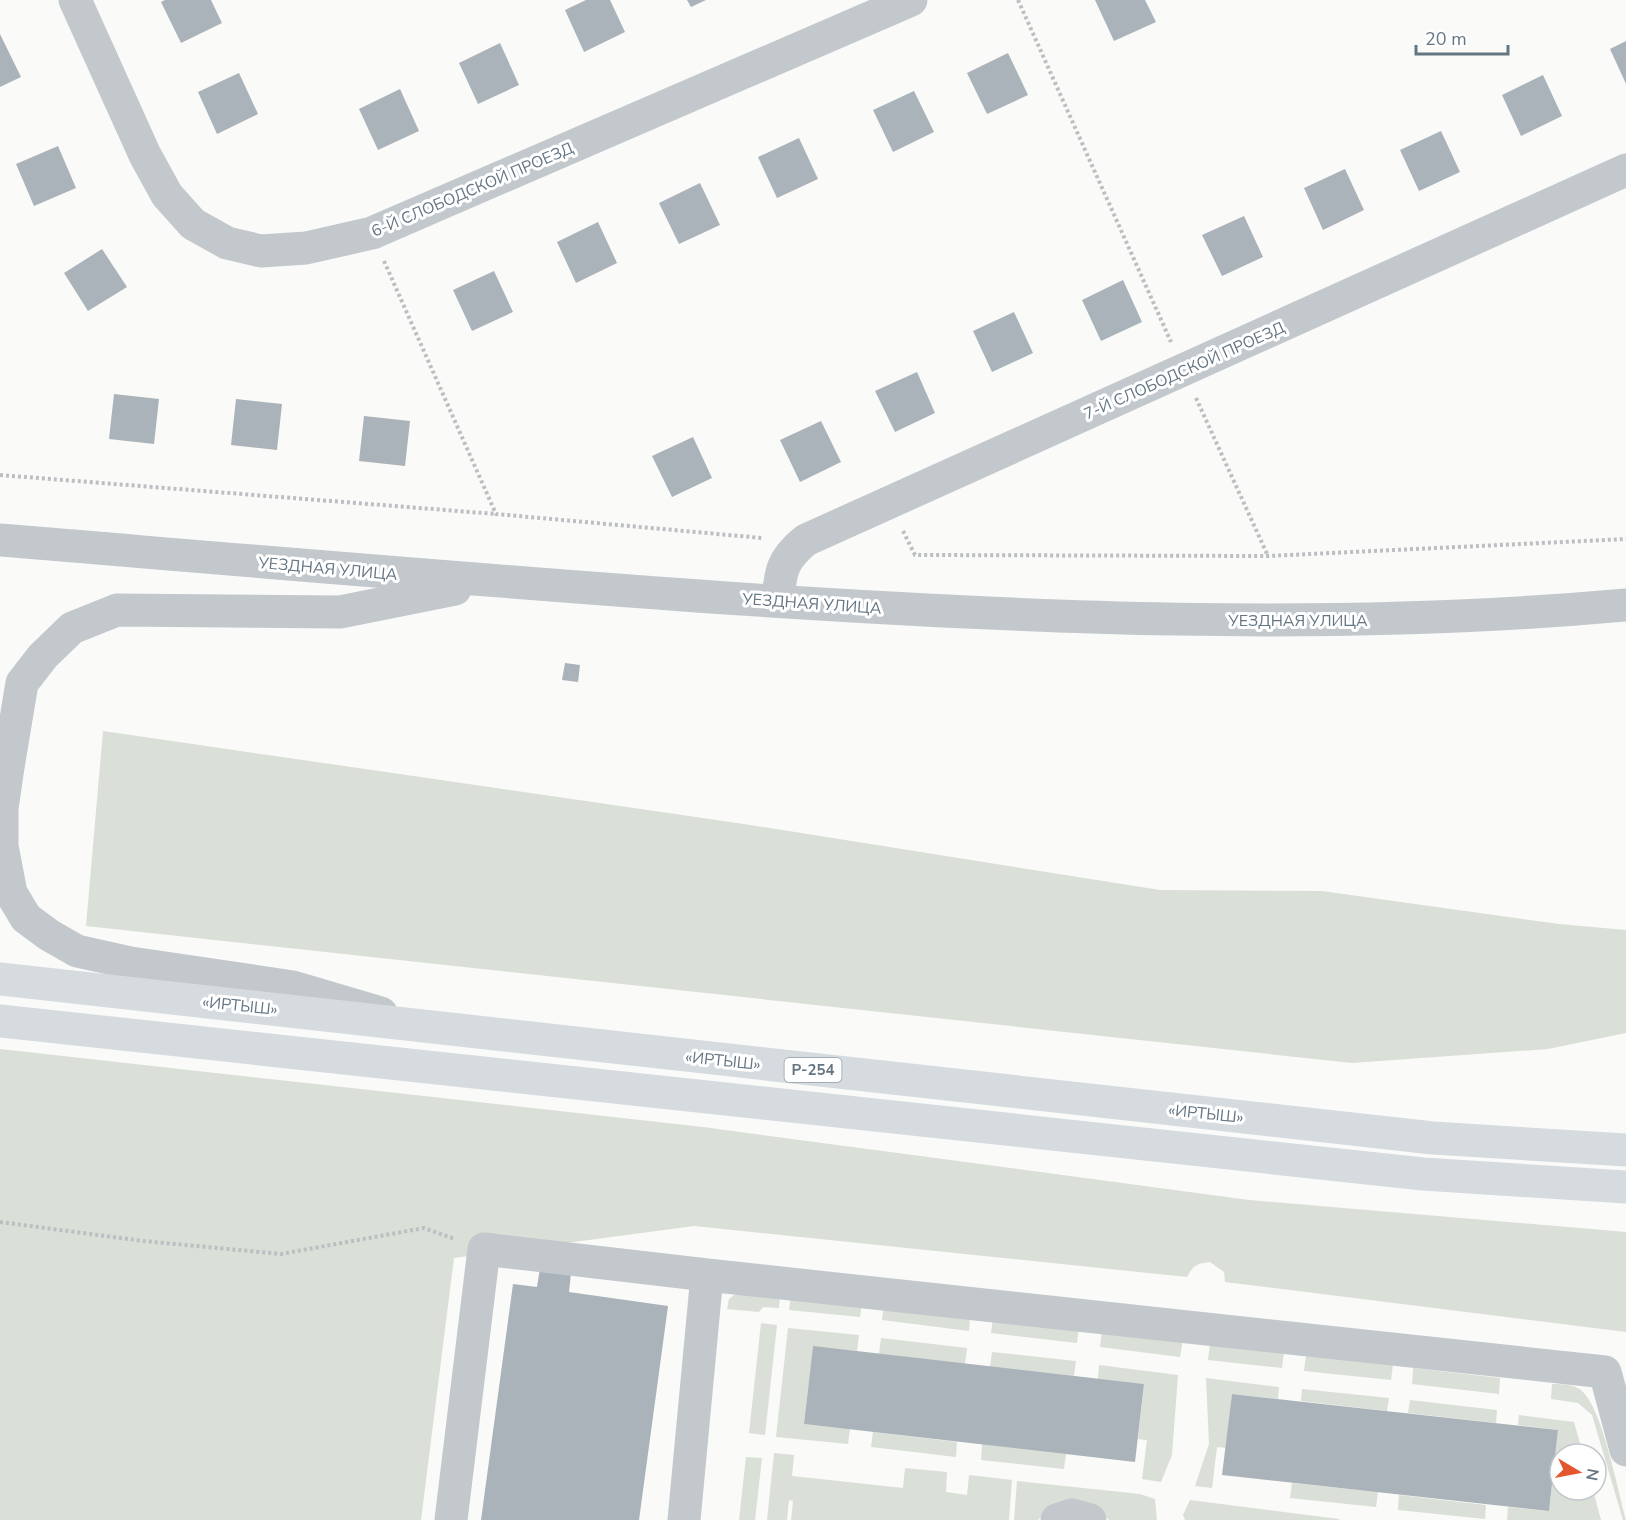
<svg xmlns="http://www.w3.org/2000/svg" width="1626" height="1520" viewBox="0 0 1626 1520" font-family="'Nunito Sans',sans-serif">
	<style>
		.green { fill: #dadfd7 }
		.building { fill: #aab3b9 }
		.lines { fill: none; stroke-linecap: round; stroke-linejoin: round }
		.path { stroke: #bbbfc2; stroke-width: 4; stroke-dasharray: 3 3; stroke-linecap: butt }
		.minor { stroke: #c3c8cc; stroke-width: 33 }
		.highway { stroke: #d6dbdf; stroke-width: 33 }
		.labels { text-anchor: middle; stroke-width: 6; stroke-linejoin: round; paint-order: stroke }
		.shield { fill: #fff; stroke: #939fa8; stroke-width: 1.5 }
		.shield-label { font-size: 15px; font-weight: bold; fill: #657683 }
		.street-label { font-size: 16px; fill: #657683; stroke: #fff }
	</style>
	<rect width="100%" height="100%" fill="#fafaf8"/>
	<path class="green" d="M 103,731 L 744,824 L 1160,890 L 1322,891 L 1559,924 L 1626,930 L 1626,1033 L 1548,1049 L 1352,1063 L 86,926 Z
		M 0,1049 L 703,1127 L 1249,1200 L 1626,1232 L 1626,1332 L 1225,1282 L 1224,1272 L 1210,1262 C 1197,1263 1193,1266 1187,1277 L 694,1226 L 454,1258 L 421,1520 L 0,1520 Z
		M 737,1293 L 780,1294 L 779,1308 L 763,1307 L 759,1312 L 727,1309 L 729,1299 Z
		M 791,1295 L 862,1303 L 860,1317 L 789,1310 Z
		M 884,1305 L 970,1316 L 969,1331 L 882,1320 Z
		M 993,1318 L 1079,1327 L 1077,1343 L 991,1333 Z
		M 761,1323 L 777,1325 L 765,1435 L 749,1433 Z
		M 788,1328 L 859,1335 L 857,1351 L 813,1347 L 804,1424 L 850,1429 L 848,1444 L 776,1437 Z
		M 1102,1330 L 1183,1339 L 1180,1357 L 1100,1347 Z
		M 881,1338 L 967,1348 L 965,1364 L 879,1354 Z
		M 1210,1344 L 1284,1352 L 1282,1368 L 1208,1360 Z
		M 992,1352 L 1076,1361 L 1074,1376 L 990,1367 Z
		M 1306,1355 L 1393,1364 L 1391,1380 L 1304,1371 Z
		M 1099,1365 L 1178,1375 L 1172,1455 L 1161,1482 L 1142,1479 L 1147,1440 L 1138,1439 L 1144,1384 L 1098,1379 Z
		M 1413,1368 L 1500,1378 L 1499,1394 L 1412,1384 Z
		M 1206,1378 L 1279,1387 L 1278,1399 L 1232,1394 L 1226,1448 L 1217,1447 L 1212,1488 L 1195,1486 L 1209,1444 Z
		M 1552,1384 C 1563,1384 1575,1384 1583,1392 C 1603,1412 1618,1491 1626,1520 L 1623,1520 L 1592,1415 L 1578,1403 L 1551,1399 Z
		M 1302,1389 L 1389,1398 L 1387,1411 L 1301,1401 Z
		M 1410,1400 L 1497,1410 L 1496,1423 L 1408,1413 Z
		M 1519,1415 L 1574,1422 L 1583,1454 L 1560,1454 L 1560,1490 L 1593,1490 L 1601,1520 L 1507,1520 L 1508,1507 L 1549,1511 L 1558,1430 L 1518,1425 Z
		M 873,1432 L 957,1442 L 956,1457 L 871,1447 Z
		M 982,1444 L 1066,1454 L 1064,1469 L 981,1460 Z
		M 774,1453 L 794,1455 L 792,1476 L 903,1488 L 905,1468 L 947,1472 L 946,1492 L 967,1495 L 969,1475 L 1012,1480 L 1009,1520 L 791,1520 L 793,1501 L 789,1500 L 787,1520 L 767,1520 Z
		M 746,1457 L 762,1458 L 755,1520 L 739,1520 Z
		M 1017,1481 L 1140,1494 L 1155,1499 L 1157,1520 L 1109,1520 L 1097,1508 L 1054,1504 L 1038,1520 L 1014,1520 Z
		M 1292,1483 L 1378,1492 L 1376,1507 L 1290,1498 Z
		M 1399,1495 L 1486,1505 L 1485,1519 L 1398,1510 Z
		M 1190,1500 L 1339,1519 L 1339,1520 L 1185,1520 L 1183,1515 Z"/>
	<path class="building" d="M 165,0 L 211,0 L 222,23 L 181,43 L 161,2 Z
		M 586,0 L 610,0 L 625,32 L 584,52 L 565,10 Z
		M 687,0 L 706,0 L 691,7 Z
		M 1095,0 L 1145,0 L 1156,22 L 1114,41 Z
		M 0,34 L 21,77 L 0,87 Z
		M 1626,41 L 1626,84 L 1610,49 Z
		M 500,43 L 519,85 L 478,104 L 459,63 Z
		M 1008,53 L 1028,95 L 987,114 L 967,73 Z
		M 239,73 L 258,114 L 217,134 L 198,92 Z
		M 1543,75 L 1562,116 L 1521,136 L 1502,95 Z
		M 400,89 L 419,131 L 378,150 L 359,109 Z
		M 914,91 L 934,132 L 893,152 L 873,110 Z
		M 1441,131 L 1460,172 L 1419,191 L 1400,150 Z
		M 799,138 L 818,179 L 777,198 L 758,157 Z
		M 58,146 L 76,188 L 34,206 L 16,164 Z
		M 1345,169 L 1364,210 L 1323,230 L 1304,188 Z
		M 700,183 L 720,225 L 679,244 L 659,203 Z
		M 1244,216 L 1263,257 L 1222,276 L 1202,235 Z
		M 598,222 L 617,263 L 576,283 L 557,242 Z
		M 102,249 L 127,287 L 88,311 L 64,273 Z
		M 494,271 L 513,312 L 472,331 L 453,290 Z
		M 1123,280 L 1142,322 L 1101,341 L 1082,300 Z
		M 1014,312 L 1033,353 L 992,372 L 973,331 Z
		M 917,372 L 935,413 L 895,432 L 875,391 Z
		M 114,394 L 159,399 L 154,444 L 109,439 Z
		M 236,399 L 282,404 L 277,450 L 231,445 Z
		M 364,416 L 410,421 L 405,466 L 359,461 Z
		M 821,421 L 841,462 L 800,482 L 780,440 Z
		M 693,437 L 712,478 L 672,497 L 652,456 Z
		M 565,663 L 580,665 L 578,682 L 562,680 Z
		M 540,1268 L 571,1273 L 569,1292 L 668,1306 L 639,1520 L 481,1520 L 513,1284 L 537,1287 Z
		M 813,1346 L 1144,1384 L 1135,1462 L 804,1424 Z
		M 1232,1394 L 1558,1430 L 1549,1511 L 1222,1475 Z"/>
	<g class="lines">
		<path class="path" d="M 1018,0 L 1171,342
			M 384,261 L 496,514 L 762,538
			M 1196,398 L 1268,556
			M 0,475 L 496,514
			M 903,531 L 915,555 L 1268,556 L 1626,539
			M 0,1222 L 143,1241 L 281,1254 L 424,1228 L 455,1239"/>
		<path class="minor" d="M 75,0 L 145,155 L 167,195 L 193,224 L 227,243 L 261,251 L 306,248 L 372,233 L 911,0
			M 0,540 C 242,560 484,581 726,598 C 1026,618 1326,632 1626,605
			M 778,601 C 780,572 782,559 806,540 L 1626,170
			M 381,1013 L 293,987 L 131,963 L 77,951 L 49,935 L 26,918 L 11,893 L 2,846 L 2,808 L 8,767 L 22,683 L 43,656 L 72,628 L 117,610 L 340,612 L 455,589
			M 451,1520 L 484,1249 L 707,1275
			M 684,1520 L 707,1275 L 1605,1372 L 1626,1450
			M 1057,1520 L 1072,1515 L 1090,1520"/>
		<path class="highway" d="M 0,979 L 1433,1138 L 1626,1150
			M 0,1021 L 1423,1174 L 1626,1187"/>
	</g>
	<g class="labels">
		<rect class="shield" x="784.5" y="1058" width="57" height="24" rx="4.5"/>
		<g class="shield-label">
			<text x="813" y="1075">Р-254</text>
		</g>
		<g class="street-label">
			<text transform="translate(472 189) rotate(-23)" y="6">6-Й СЛОБОДСКОЙ ПРОЕЗД</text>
			<text transform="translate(1184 370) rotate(-24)" y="6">7-Й СЛОБОДСКОЙ ПРОЕЗД</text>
			<text transform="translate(328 568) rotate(5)" y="6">УЕЗДНАЯ УЛИЦА</text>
			<text transform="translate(812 603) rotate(4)" y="6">УЕЗДНАЯ УЛИЦА</text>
			<text x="1298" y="626">УЕЗДНАЯ УЛИЦА</text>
			<text transform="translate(240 1005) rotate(6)" y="6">«ИРТЫШ»</text>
			<text transform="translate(723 1060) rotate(6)" y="6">«ИРТЫШ»</text>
			<text transform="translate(1206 1113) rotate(6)" y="6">«ИРТЫШ»</text>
		</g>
	</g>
	<g transform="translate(1578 1472) rotate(100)"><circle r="28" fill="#ffffff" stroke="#c1c8cd" stroke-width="1.5"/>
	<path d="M0-4.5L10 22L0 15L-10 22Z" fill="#e4572e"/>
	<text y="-9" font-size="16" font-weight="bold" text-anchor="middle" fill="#657683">N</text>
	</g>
	<path d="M1416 45v9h92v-9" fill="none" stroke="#657683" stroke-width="3"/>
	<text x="1425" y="45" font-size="18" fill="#657683" stroke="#ffffff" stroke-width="4.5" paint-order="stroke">20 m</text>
</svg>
